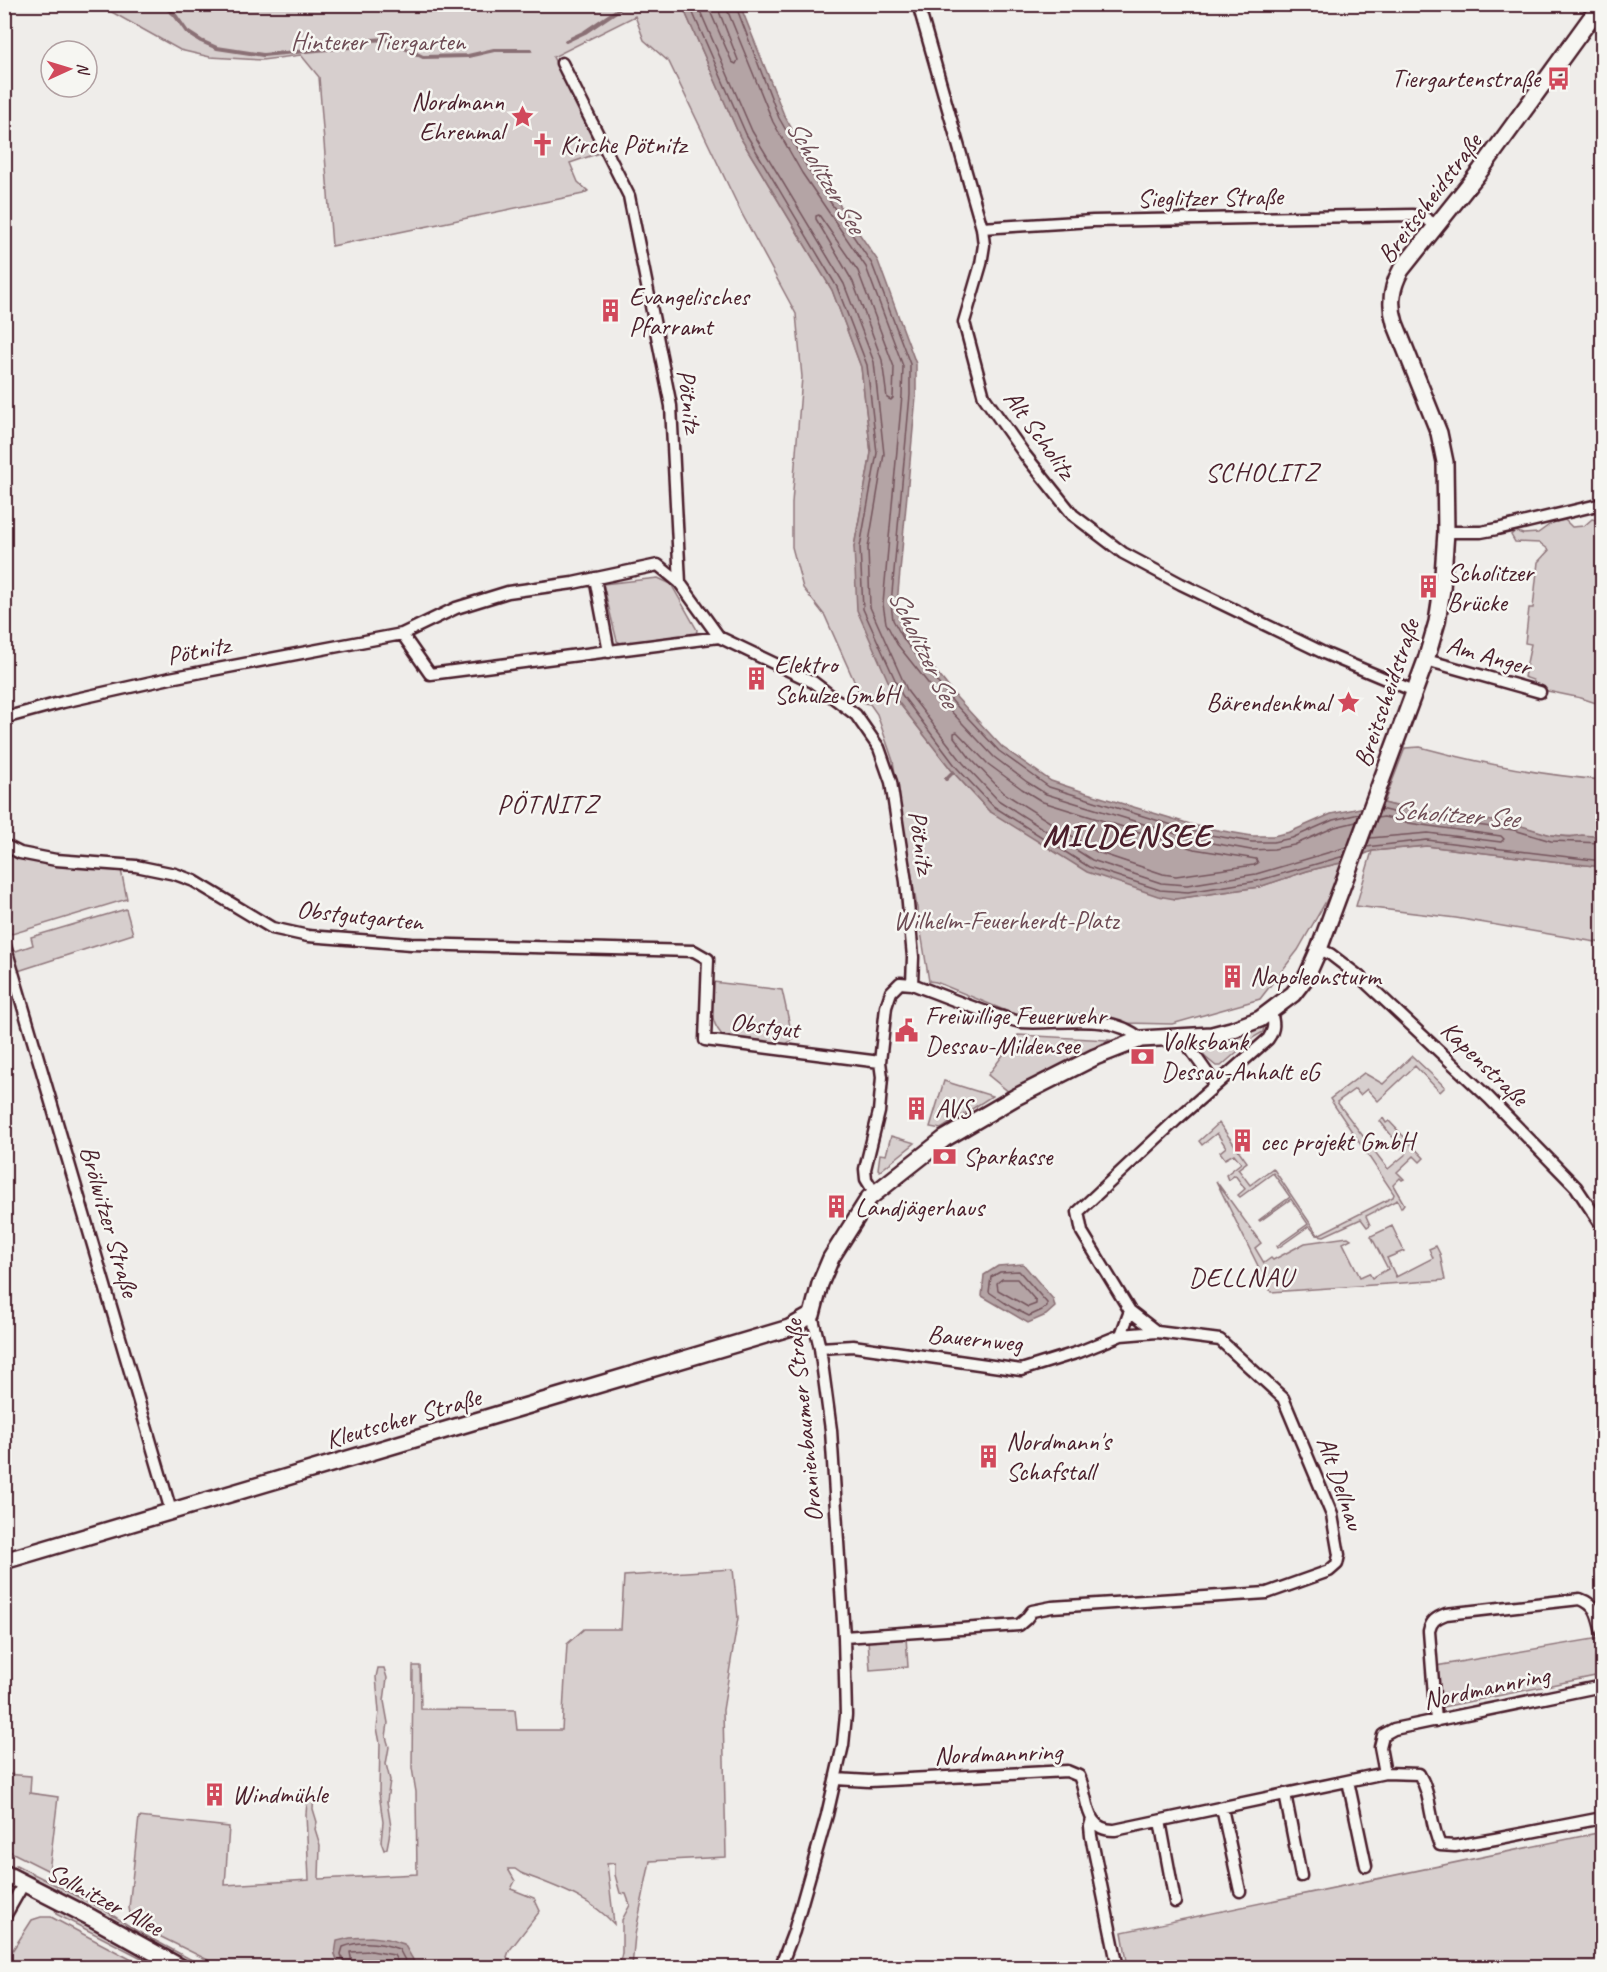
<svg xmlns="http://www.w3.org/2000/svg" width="1607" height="1972" viewBox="0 0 1607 1972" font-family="Caveat,sans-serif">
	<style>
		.green { fill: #d7cfce; stroke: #90777c; stroke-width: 1.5 }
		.water { fill: #b4a4a5; stroke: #8a6f74; stroke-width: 1.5 }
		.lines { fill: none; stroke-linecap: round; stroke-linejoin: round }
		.shore { stroke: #74545c; stroke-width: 1.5 }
		.stream { stroke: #8a6f74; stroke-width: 4 }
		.street-casing { stroke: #4a1f2b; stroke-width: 15 }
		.secondary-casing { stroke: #4a1f2b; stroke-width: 20 }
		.street { stroke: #f6f6f2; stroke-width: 10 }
		.secondary { stroke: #f6f6f2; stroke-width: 15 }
		.labels { text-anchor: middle; stroke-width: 5; stroke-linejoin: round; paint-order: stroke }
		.park-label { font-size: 26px; fill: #6d4b54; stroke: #f6f6f2 }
		.poi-label { font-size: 26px; fill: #4a1f2b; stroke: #f6f6f2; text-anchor: start }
		.street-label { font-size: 26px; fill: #4a1f2b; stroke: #f6f6f2 }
		.water-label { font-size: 27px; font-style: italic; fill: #6f4e56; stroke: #f6f6f2 }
		.neighbourhood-label { font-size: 27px; letter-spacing: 1.5px; fill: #4a1f2b; stroke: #f6f6f2 }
		.district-label { font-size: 32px; font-weight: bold; letter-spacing: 1.5px; fill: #4a1f2b; stroke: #f6f6f2 }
	</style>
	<rect width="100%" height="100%" fill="#efedea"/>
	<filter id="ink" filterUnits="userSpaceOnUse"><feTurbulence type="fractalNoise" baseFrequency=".0167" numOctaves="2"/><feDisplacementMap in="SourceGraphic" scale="12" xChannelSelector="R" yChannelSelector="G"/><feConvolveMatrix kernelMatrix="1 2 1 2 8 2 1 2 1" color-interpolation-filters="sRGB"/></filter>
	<g filter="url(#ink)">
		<path class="green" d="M 99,5 L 682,5 L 740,137 L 832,290 L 861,367 L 871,453 L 854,547 L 896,699 L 953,772 L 989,811 L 1175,899 L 1259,887 L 1307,871 L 1349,861 L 1298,950 L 1260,999 L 1172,1024 L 1125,1023 L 1090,1015 L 1016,1015 L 936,982 L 929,981 L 893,761 L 877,714 L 870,704 L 864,703 L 825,616 L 803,588 L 792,547 L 792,503 L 802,377 L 796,314 L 742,214 L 669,62 L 644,40 L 635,16 L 553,57 L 602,152 L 570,163 L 578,182 L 588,191 L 583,194 L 332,246 L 319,77 L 301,55 L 262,60 L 210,57 L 180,50 Z
			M 1592,519 L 1600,521 L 1602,520 L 1602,705 L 1581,698 L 1538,689 L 1533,680 L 1524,677 L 1531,644 L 1525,643 L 1529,608 L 1533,608 L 1538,562 L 1549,550 L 1540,543 L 1515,542 L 1511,535 L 1515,531 L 1523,534 L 1538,533 L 1552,523 L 1565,520 L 1572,527 L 1584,526 Z
			M 658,578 L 671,584 L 697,630 L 696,635 L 624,645 L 617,641 L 603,584 Z
			M 1420,747 C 1479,763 1541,775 1602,780 L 1602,837 C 1585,835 1568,838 1552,835 C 1538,833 1525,826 1512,824 C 1469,816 1426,814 1384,803 L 1405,748 Z
			M 1427,846 L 1602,867 L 1602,943 L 1456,918 L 1356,906 L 1372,851 Z
			M 5,851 L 27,859 L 121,870 L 127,899 L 12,934 L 5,928 Z
			M 126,909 L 133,934 L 18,971 L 13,952 L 33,945 L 31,937 Z
			M 713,982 L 782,990 L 793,1039 L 786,1044 L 722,1035 C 708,1019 711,1002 713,982 Z
			M 1260,1026 L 1264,1027 L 1263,1032 L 1254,1037 L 1221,1066 L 1216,1066 L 1205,1057 L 1201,1048 L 1203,1043 L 1231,1037 Z
			M 1018,1035 L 1109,1040 L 1009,1092 L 988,1075 Z
			M 1412,1056 L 1445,1087 L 1440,1092 L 1415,1066 L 1378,1101 L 1367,1089 L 1360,1095 L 1355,1089 L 1337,1102 L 1388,1169 L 1406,1154 L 1380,1121 L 1383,1118 L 1386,1123 L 1389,1121 L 1424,1158 L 1420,1162 L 1414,1156 L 1397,1172 L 1404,1179 L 1402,1180 L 1400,1178 L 1393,1185 L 1404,1204 L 1401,1208 L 1397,1200 L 1366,1216 L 1370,1225 L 1367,1227 L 1361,1219 L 1324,1236 L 1317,1235 L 1309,1226 L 1278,1248 L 1277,1246 L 1308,1224 L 1291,1199 L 1260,1221 L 1259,1220 L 1290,1197 L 1273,1173 L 1240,1197 L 1238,1195 L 1245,1189 L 1235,1175 L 1228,1180 L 1226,1175 L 1241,1163 L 1234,1154 L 1225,1159 L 1220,1152 L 1226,1147 L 1217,1133 L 1202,1145 L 1199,1141 L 1219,1123 L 1247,1162 L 1238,1169 L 1250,1185 L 1273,1168 L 1318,1235 L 1393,1197 L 1394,1194 L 1330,1099 L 1364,1073 L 1383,1084 Z
			M 944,1081 L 992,1096 L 941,1129 L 930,1127 Z
			M 891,1136 L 915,1143 L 880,1171 L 878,1169 L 880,1154 L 886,1155 Z
			M 1216,1181 L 1261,1243 L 1255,1248 L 1264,1263 L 1271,1258 L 1273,1260 L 1305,1243 L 1348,1237 L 1351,1239 L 1343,1243 L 1360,1277 L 1369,1273 L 1372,1278 L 1388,1269 L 1371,1236 L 1392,1226 L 1404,1251 L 1387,1258 L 1396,1277 L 1433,1258 L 1429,1249 L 1436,1246 L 1440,1254 L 1445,1280 L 1271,1292 Z
			M 733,1569 L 738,1618 L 723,1710 L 726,1857 L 650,1861 L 635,1935 L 632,1967 L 619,1967 L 622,1953 L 622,1920 L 630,1905 L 626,1894 L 620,1893 L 615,1875 L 615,1863 L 607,1864 L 614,1924 C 590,1897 553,1886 521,1873 L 515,1869 L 508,1869 L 515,1881 L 511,1889 L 534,1898 L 540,1911 L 509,1951 L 507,1957 L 514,1967 L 416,1967 L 412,1958 L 335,1954 L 340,1967 L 222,1967 L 147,1930 L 131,1918 L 129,1908 L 139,1817 L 229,1827 L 225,1885 L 309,1880 L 306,1814 L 308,1791 L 314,1793 L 313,1809 L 317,1822 L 315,1829 L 320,1845 L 319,1879 L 417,1874 L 416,1792 L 412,1768 L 413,1666 L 420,1666 L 421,1709 L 515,1710 L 517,1730 L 562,1730 L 567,1644 L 584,1629 L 621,1629 L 624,1576 Z
			M 906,1637 L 908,1667 L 870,1670 L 868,1639 Z
			M 1599,1638 C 1602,1649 1606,1664 1600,1675 L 1443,1707 L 1438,1703 L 1436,1666 Z
			M 378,1668 L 384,1668 L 387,1678 L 384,1701 L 388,1723 L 386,1737 L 389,1747 L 386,1764 L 390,1780 L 387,1801 L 391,1827 L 387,1848 L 384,1850 L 381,1842 L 383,1822 L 379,1793 L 380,1743 L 377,1728 L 379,1712 L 376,1677 Z
			M 5,1774 L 31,1776 L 30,1793 L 58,1797 L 49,1871 L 5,1849 Z
			M 1602,1832 L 1602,1967 L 1128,1967 L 1122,1932 Z
			M 16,1865 L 103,1909 L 137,1931 L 205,1967 C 180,1967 125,1927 102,1913 C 74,1897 43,1883 14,1868 Z
			M 55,1908 L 168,1967 L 159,1967 L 56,1914 Z
			M 51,1917 L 145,1967 L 5,1967 L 5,1962 L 32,1920 L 41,1917 Z"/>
		<path class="water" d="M 682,5 L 740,5 L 784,115 L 813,166 L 878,261 L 916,364 L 916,396 L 897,604 L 899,618 L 909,637 L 957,698 L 1002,747 L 1051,781 L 1087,793 L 1200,827 L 1252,836 L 1273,836 L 1290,832 L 1331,814 L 1384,803 L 1410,810 L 1515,824 L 1551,835 L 1569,837 L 1582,835 L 1602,837 L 1602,867 L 1426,846 L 1372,851 L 1349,861 L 1307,871 L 1259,887 L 1175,899 L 1158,896 L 1087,872 L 989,811 L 953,772 L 896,699 L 857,610 L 854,547 L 871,453 L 861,367 L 832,290 L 740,137 Z
			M 1023,1264 L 1053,1299 L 1055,1307 L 1046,1315 L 1028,1323 L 982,1296 L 984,1275 L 998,1266 Z
			M 371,1937 L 388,1939 L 404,1944 L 412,1958 L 416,1967 L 340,1967 L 335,1954 L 337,1941 L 350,1938 Z"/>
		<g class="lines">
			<path class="shore" d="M 689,4 L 746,134 L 837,287 L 867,365 L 877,453 L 860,547 L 863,609 L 902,695 L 957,768 L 993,806 L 1089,867 L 1160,890 L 1188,892 L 1257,881 L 1344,856
				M 697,4 L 752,131 L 844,284 L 874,362 L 884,454 L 868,548 L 870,607 L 908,692 L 963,763 L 998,800 L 1092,860 L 1161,883 L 1187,885 L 1256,874 L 1347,847
				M 707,4 L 732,62 L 736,64 L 738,60 L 720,14 L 718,4
				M 727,4 L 728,12 L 773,122 L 802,173 L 866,267 L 903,366 L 902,395 L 883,604 L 886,623 L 897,644 L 947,707 L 994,757 L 1027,782 L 1046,794 L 1196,840 L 1251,850 L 1274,849 L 1294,845 L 1335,827 L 1356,822
				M 735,4 L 779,118 L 808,169 L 872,264 L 910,364 L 910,395 L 891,604 L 893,620 L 904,640 L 953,702 L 999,751 L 1049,787 L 1198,833 L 1252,842 L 1273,842 L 1292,838 L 1333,820 L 1359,814
				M 819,215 L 858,271 L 894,367 L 893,398 L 891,400 L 887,398 L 882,360 L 853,282 L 816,219 L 816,216 Z
				M 957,732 L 988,764 L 1022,789 L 1043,802 L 1194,849 L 1256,859 L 1258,863 L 1254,865 L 1176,876 L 1163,874 L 1097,852 L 1004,793 L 970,758 L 954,737 L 954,733 Z
				M 1380,809 L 1409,816 L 1514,830 L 1551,841 L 1602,843
				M 1370,838 L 1428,833 L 1501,842 L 1504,839 L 1501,836 L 1408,823 L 1384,817 L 1377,818
				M 1366,847 L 1427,840 L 1602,861
				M 1019,1271 L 1047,1303 L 1047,1306 L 1042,1310 L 1029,1316 L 1011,1307 L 989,1292 L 991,1277 L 1000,1272 Z
				M 1002,1279 L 1017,1279 L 1036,1301 L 1036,1304 L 1028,1307 L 998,1290 L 997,1283 Z
				M 345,1968 L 341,1954 L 343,1947 C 361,1940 382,1943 399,1949 L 409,1968
				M 353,1968 L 350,1952 L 371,1951 L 394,1955 L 401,1968"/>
			<path class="stream" d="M 162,4 L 175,15 L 187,32 L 201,41 L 217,48 L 263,55 L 350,47 L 372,40 L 386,39 L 423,57 L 468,56 L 494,50 L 531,50
				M 566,41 L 585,32 L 619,9 L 621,4
				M 946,779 L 953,772"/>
			<defs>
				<path id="street" d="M 918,4 L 982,228 L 984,245 L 981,264 L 964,322 L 984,397 L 1025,455 L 1073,515 L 1123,553 L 1181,584 L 1326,654 L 1414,691
					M 562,63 L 629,196 L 671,406 L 680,583
					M 982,228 L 1093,221 L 1413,215 L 1425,218 L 1437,226
					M 1446,532 L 1481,532 L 1497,529 L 1602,504
					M 595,578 L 609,652
					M 402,634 L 430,674 L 719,637
					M 1426,660 L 1540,692
					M 4,718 L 63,702 L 170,678 L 402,634 L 456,608 L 508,592 L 573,583 L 658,565 L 680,583 L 719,637 L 813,682 L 856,715 L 879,748 L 891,782 L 906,882 L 913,957 L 912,984
					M 4,845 L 20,853 L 56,860 L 136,866 L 175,874 L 194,881 L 272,928 L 308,936 L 411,944 L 694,951 L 708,959 L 705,1040 L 880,1062
					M 4,942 L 171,1511
					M 1319,949 L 1330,954 L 1360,977 L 1489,1098 L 1576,1187 L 1602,1226
					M 1185,1037 L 1191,1050 L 1215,1084
					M 874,1192 L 866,1179 L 865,1169 L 879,1112 L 882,1077 L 880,1062 L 886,1007 L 891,992 L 900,983 L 912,984 C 941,995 970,1007 999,1016 C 1006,1018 1014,1021 1021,1022 C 1061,1025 1109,1011 1141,1039
					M 1121,1335 L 1130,1311
					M 820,1348 L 853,1346 L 1021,1370 L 1079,1352 L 1121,1335 L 1157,1332
					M 844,1637 L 1019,1625 L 1026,1619 L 1032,1611 L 1052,1607 L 1267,1593 L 1329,1571 L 1337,1564 L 1339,1555 L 1332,1515 L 1283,1398 L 1220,1340 L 1157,1332 L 1130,1311 L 1082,1232 L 1078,1212 L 1176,1120 L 1268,1039 C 1275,1029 1274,1023 1271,1012
					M 1436,1721 L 1429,1631 C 1431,1621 1436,1618 1446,1614 L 1580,1599 C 1597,1605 1598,1617 1602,1633
					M 1385,1773 L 1380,1747 L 1383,1735 L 1394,1729 L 1602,1686
					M 836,1779 L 869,1781 L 1067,1771 L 1079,1776 C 1089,1797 1083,1831 1115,1830 L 1385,1773 L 1419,1774 C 1432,1795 1429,1822 1440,1845 L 1455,1846 L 1495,1839 L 1602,1818
					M 1348,1781 L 1366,1866
					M 1285,1794 L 1301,1876
					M 1222,1808 L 1240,1891
					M 1092,1819 L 1090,1826 L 1091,1836 L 1118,1968
					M 1160,1821 L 1175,1902
					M 4,1918 L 24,1883
					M 780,1968 L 794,1931 L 827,1815 L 843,1745 L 846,1715 L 844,1637 L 831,1430 L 820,1348 L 812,1315"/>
				<path id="secondary" d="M 4,1561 L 789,1328 L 812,1315 L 820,1284 L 831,1258 L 869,1198 L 944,1139 L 1016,1097 L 1095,1057 L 1141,1039 L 1212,1035 L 1231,1030 L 1260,1019 L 1293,994 L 1307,976 L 1319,949 L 1426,660 L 1437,622 L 1442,589 L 1446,532 L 1445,462 L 1439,433 L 1395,323 C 1389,304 1391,288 1401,270 L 1480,171 L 1601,4
					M 4,1873 L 92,1918 L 182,1968"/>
			</defs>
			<use href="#street" class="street-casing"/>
			<use href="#secondary" class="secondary-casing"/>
			<use href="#street" class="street"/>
			<use href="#secondary" class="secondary"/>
		</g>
	</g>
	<defs>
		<symbol id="bus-bare" viewBox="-9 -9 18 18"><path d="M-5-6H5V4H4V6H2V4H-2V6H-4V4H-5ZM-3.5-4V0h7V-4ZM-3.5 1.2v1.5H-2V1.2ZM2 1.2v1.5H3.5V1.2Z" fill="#d1495b" stroke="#f6f6f2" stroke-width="2.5" paint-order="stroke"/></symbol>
		<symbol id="sight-bare" viewBox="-9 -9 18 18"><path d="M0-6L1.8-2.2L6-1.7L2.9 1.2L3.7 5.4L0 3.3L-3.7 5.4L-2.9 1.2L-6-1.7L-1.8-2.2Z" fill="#d1495b" stroke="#f6f6f2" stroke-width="2.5" paint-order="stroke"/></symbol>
		<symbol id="church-bare" viewBox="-9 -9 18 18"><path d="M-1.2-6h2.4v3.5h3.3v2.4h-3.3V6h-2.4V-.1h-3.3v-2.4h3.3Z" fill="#d1495b" stroke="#f6f6f2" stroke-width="2.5" paint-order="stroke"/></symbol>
		<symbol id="building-bare" viewBox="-9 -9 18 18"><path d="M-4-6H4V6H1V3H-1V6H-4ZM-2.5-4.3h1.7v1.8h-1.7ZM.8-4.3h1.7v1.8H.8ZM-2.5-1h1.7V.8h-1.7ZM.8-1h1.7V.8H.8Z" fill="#d1495b" stroke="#f6f6f2" stroke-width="2.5" paint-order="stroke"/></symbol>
		<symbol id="civic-bare" viewBox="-9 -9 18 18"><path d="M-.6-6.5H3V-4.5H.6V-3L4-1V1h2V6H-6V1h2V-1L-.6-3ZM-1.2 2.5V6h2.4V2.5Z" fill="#d1495b" stroke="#f6f6f2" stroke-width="2.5" paint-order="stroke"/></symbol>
		<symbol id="bank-bare" viewBox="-9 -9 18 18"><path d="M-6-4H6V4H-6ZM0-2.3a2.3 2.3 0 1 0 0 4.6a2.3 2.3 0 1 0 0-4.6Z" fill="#d1495b" stroke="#f6f6f2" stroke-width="2.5" paint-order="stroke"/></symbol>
	</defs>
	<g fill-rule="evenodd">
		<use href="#bus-bare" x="1542" y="62" width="33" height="33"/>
		<use href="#sight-bare" x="506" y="100" width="33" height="33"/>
		<use href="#church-bare" x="526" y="128" width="33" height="33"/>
		<use href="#building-bare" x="594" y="294" width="33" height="33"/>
		<use href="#building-bare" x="1412" y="570" width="33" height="33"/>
		<use href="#building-bare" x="740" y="662" width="33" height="33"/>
		<use href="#sight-bare" x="1332" y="686" width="33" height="33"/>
		<use href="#building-bare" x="1216" y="960" width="33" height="33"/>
		<use href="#civic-bare" x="890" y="1014" width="33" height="33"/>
		<use href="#bank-bare" x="1126" y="1040" width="33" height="33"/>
		<use href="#building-bare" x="900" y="1092" width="33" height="33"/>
		<use href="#building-bare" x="1226" y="1124" width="33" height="33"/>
		<use href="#bank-bare" x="928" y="1140" width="33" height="33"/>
		<use href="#building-bare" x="820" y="1190" width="33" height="33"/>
		<use href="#building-bare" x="972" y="1440" width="33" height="33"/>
		<use href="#building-bare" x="198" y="1778" width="33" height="33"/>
	</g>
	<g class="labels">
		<g class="park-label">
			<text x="378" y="50">Hinterer Tiergarten</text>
			<text x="1006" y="929">Wilhelm-Feuerherdt-Platz</text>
		</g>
		<g class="poi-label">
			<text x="1540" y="87" text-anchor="end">Tiergartenstraße</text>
			<text x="504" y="110" text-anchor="end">Nordmann<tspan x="504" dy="30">Ehrenmal</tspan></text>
			<text x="560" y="153">Kirche Pötnitz</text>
			<text x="629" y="305">Evangelisches<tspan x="629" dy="30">Pfarramt</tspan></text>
			<text x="1447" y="581">Scholitzer<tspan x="1447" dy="30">Brücke</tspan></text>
			<text x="774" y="673">Elektro<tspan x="774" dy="30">Schulze GmbH</tspan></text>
			<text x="1330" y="711" text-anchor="end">Bärendenkmal</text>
			<text x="1250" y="985">Napoleonsturm</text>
			<text x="925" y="1024">Freiwillige Feuerwehr<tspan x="925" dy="30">Dessau-Mildensee</tspan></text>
			<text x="1161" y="1050">Volksbank<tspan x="1161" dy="30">Dessau-Anhalt eG</tspan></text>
			<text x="935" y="1117">AVS</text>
			<text x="1260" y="1150">cec projekt GmbH</text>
			<text x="963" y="1165">Sparkasse</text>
			<text x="855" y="1216">Landjägerhaus</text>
			<text x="1006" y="1450">Nordmann's<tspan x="1006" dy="30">Schafstall</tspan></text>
			<text x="232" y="1803">Windmühle</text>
		</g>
		<g class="street-label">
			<text transform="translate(1210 197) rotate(-1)" y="9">Sieglitzer Straße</text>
			<text transform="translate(1429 198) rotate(-53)" y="9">Breitscheidstraße</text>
			<text transform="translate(690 401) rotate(83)" y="9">Pötnitz</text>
			<text transform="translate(1040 434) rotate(54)" y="9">Alt Scholitz</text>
			<text transform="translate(198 650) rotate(-11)" y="9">Pötnitz</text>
			<text transform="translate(1489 655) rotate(16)" y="9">Am Anger</text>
			<text transform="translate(1386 693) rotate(-71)" y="9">Breitscheidstraße</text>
			<text transform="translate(922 842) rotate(82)" y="9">Pötnitz</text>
			<text transform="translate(360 915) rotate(6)" y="9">Obstgutgarten</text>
			<text transform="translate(765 1025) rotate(7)" y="9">Obstgut</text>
			<text transform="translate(1485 1063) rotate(44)" y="9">Kapenstraße</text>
			<text transform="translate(110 1221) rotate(74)" y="9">Brölwitzer Straße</text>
			<text transform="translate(975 1338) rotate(6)" y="9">Bauernweg</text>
			<text transform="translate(403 1418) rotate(-16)" y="9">Kleutscher Straße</text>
			<text transform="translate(803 1421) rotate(-96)" y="9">Oranienbaumer Straße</text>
			<text transform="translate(1341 1483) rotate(71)" y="9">Alt Dellnau</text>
			<text transform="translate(1486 1687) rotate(-12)" y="9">Nordmannring</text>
			<text transform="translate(998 1753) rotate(-2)" y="9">Nordmannring</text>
			<text transform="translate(105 1899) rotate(28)" y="9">Sollnitzer Allee</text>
		</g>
		<g class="water-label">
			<text transform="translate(826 176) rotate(59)" y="9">Scholitzer See</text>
			<text transform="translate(924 648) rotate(64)" y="9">Scholitzer See</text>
			<text transform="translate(1455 814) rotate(4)" y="9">Scholitzer See</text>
		</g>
		<g class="neighbourhood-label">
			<text x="1262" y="481">SCHOLITZ</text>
			<text x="548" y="813">PÖTNITZ</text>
			<text x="1241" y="1286">DELLNAU</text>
		</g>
		<g class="district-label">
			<text x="1127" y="846">MILDENSEE</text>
		</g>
	</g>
	<rect width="1607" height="1972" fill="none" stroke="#f6f6f2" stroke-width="24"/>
	<rect x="12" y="12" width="1583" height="1948" fill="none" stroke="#4a1f2b" stroke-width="2" filter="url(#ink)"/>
	<g transform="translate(69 69) rotate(86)"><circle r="28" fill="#f6f6f2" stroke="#b1a0a2" stroke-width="1.5"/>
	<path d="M0-4.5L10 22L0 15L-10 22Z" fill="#d1495b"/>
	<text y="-9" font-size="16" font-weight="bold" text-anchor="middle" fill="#4a1f2b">N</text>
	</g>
</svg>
